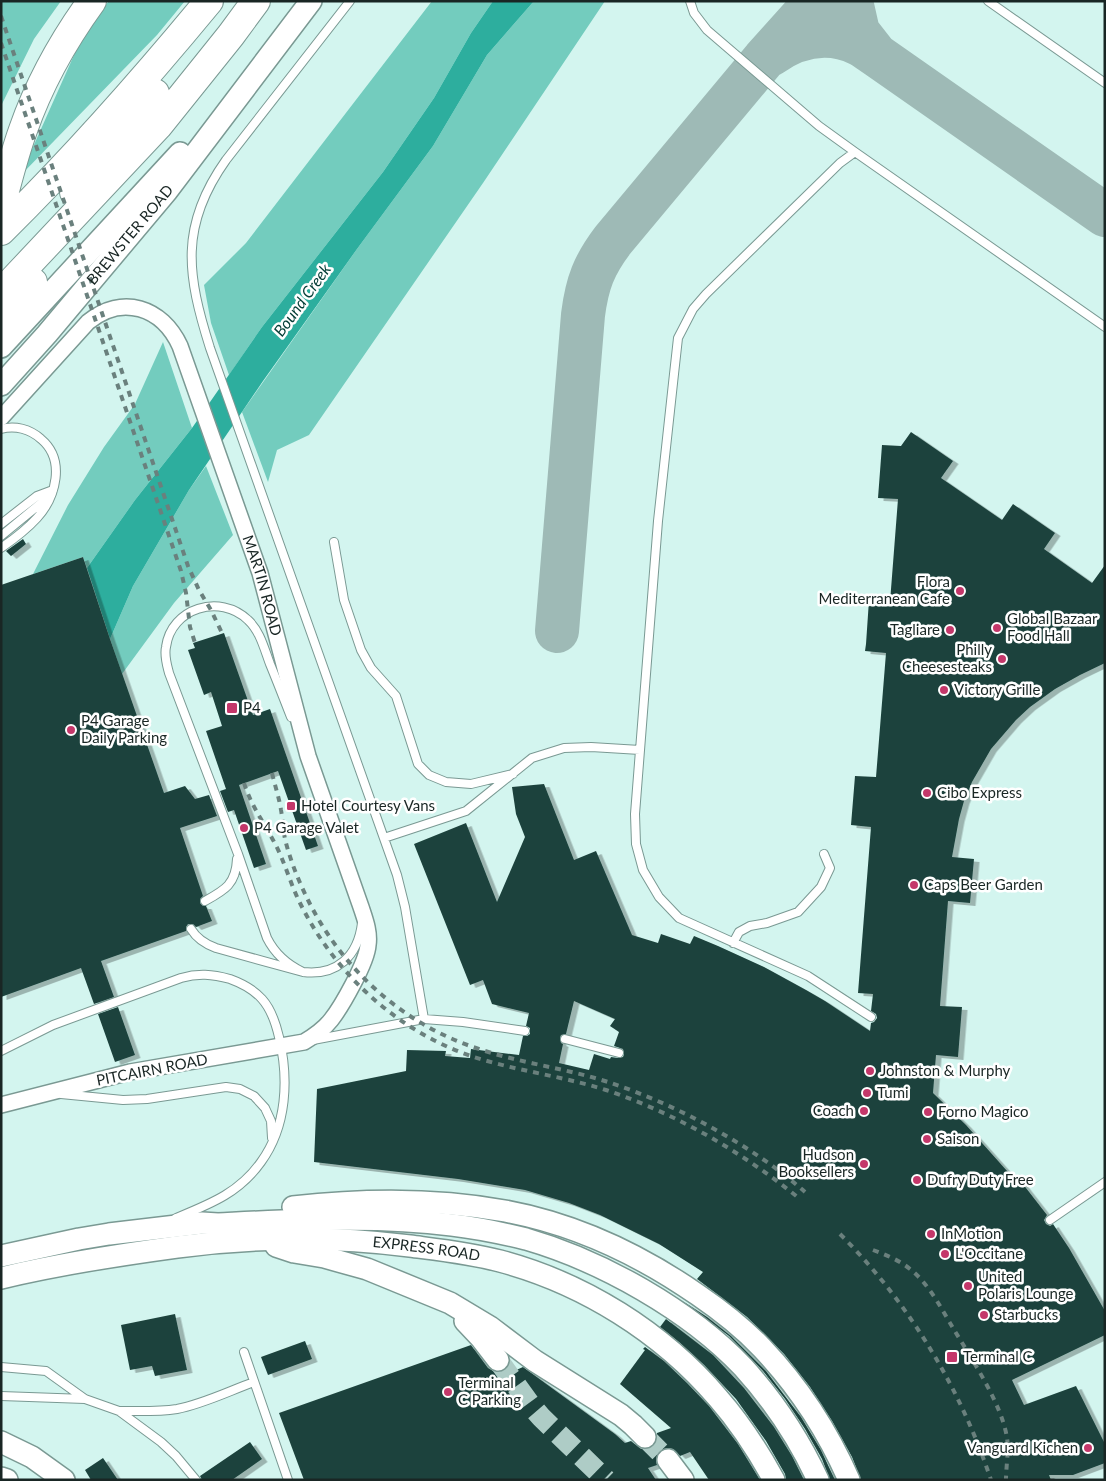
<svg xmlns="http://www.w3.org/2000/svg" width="1106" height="1481" viewBox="0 0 1106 1481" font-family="Lato,sans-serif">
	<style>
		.green { fill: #73ccbe }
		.water { fill: #2dae9e }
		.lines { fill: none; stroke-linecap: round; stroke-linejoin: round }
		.taxiway { stroke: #9ebab6; stroke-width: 44 }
		.building { fill: #1d433d; fill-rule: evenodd; filter: url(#shadow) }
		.secondary-tunnel { stroke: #aeccc6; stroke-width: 21; stroke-dasharray: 21 11; stroke-linecap: butt }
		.lane-casing { stroke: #7a9993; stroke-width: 10 }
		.street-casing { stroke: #7a9993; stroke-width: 18 }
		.secondary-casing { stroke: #7a9993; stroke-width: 24 }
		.highway-casing { stroke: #7a9993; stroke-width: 30 }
		.lane { stroke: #fff; stroke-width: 8 }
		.street { stroke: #fff; stroke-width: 15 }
		.secondary { stroke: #fff; stroke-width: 21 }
		.highway { stroke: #fff; stroke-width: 28 }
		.rail { stroke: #6a807d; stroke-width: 4; stroke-dasharray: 6 6; stroke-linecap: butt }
		.poi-dot { fill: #c4376a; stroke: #fff; stroke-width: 2 }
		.labels { text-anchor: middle; stroke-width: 5; stroke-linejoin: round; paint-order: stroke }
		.street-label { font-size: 15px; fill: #192624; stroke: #fff }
		.poi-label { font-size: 15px; fill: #192624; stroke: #fff; text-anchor: start }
		.water-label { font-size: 16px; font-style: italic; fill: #074039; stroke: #fff }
	</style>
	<defs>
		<filter id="shadow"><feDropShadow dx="5.5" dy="3" stdDeviation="0" flood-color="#0004"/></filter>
	</defs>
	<rect width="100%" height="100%" fill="#d3f5ef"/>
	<path class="green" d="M 1,1 L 61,1 L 34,39 L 1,106 Z
		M 109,1 L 185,1 L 157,35 L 20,176 L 87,26 Z
		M 432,1 L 493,1 L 471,33 L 434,98 L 383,172 L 262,327 L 229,375 L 211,323 L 204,285 L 246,243 Z
		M 534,1 L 605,1 L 483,183 L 309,435 L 277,450 L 268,482 L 242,412 L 357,249 L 433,146 L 487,55 Z
		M 163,342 L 192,428 L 135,500 L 87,568 L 83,557 L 33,574 L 68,505 L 104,447 L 135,404 Z
		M 206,466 L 233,535 L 174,603 L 122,674 L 110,639 L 133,586 L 189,490 Z"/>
	<path class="water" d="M 493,1 L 534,1 L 487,55 L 433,146 L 357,249 L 263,381 L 189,490 L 133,586 L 110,639 L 87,568 L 135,500 L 192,428 L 262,327 L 383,172 L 434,98 L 471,33 Z"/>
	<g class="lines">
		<path class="taxiway" d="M 851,1 L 858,32 L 876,55
			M 770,55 C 797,36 828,29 859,44 C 865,47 870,51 876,55 L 1105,215
			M 557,631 L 583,315 C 587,283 594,265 613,240 L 764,59 L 816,1"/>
	</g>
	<path class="building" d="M 911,432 L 953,461 L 941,478 L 1002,520 L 1013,504 L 1055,533 L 1044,549 L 1092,583 L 1105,565 L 1105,663 L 1080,675 L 1055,689 L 1030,707 L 1016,720 L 991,749 L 972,782 L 964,801 L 959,819 L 952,857 L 974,859 L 970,903 L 948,901 L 940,1006 L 962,1007 L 958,1057 L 936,1055 L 933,1093 L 966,1125 L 1016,1181 L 1019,1179 L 1047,1215 L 1044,1220 L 1046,1224 L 1050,1226 L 1053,1224 L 1069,1248 L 1105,1311 L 1105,1335 L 1012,1380 L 1024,1405 L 1076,1386 L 1105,1444 L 1105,1463 L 1073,1475 L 1049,1475 L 1051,1480 L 861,1480 L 852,1457 L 832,1421 L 810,1387 L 784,1354 L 747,1317 L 697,1279 L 703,1272 L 659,1244 L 600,1215 L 569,1203 L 525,1190 L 458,1179 L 314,1162 L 317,1089 L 406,1071 L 407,1050 L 446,1051 L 445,1056 L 470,1058 L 471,1049 L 519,1055 L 523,1036 L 527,1036 L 530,1034 L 530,1028 L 526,1026 L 529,1013 L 492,1004 L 483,980 L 470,985 L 414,844 L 466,823 L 497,902 L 525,837 L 516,814 L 512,787 L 544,784 L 574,860 L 596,851 L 632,935 L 658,943 L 661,934 L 690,944 L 694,936 L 718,946 L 764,967 L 806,990 L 825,1001 L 870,1031 L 871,1023 L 874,1022 L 877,1018 L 876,1014 L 871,1011 L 873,994 L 858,993 L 871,827 L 851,825 L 855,776 L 876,777 L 886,653 L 865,651 L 866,644 L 869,600 L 890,602 L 898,499 L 878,498 L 882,445 L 901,446 ZM 574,1001 L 615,1019 L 610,1026 L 619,1032 L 614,1046 L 623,1049 L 624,1054 L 623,1057 L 618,1058 L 611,1057 L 610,1059 L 594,1054 L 589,1070 L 559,1063 L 563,1044 L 561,1043 L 560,1038 L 561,1035 L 566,1034 Z
		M 23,539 L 26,544 L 11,556 L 6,551 Z
		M 83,557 L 110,639 L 164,793 L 185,786 L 195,799 L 209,795 L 217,816 L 180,828 L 203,896 L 200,899 L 200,903 L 203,906 L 206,906 L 212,921 L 196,927 L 193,924 L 188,924 L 186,927 L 186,931 L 101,961 L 114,997 L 94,1004 L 81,968 L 1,997 L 1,585 Z
		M 224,633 L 253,715 L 270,709 L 318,846 L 306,850 L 278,771 L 239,785 L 266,864 L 254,868 L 234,810 L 228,812 L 220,791 L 226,789 L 206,731 L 222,726 L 211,692 L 204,695 L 188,650 L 195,648 L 193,643 Z
		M 118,1007 L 135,1055 L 115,1062 L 98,1014 Z
		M 681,1300 L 707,1317 L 731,1336 L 766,1371 L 801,1417 L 821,1450 L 835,1480 L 830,1480 L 822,1459 L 805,1429 L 785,1399 L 763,1371 L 729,1336 Z
		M 175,1314 L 187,1370 L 155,1376 L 152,1366 L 130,1370 L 121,1325 Z
		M 666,1319 L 713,1355 L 744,1388 L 774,1427 L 792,1456 L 804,1480 L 786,1480 L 785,1474 L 766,1441 L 736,1399 L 704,1365 L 680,1343 L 660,1327 Z
		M 305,1341 L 312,1359 L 268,1375 L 261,1357 Z
		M 471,1345 L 488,1368 L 493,1371 L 500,1372 L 505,1370 L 508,1367 L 514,1371 L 523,1367 L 615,1434 L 625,1443 L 631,1441 L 641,1449 L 648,1449 L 653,1446 L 657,1441 L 657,1433 L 671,1428 L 620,1384 L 645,1350 L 643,1349 L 645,1347 L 664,1361 L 687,1383 L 709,1406 L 738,1444 L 760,1480 L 709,1480 L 690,1452 L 680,1456 L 673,1449 L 667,1448 L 661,1450 L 657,1455 L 656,1461 L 657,1465 L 648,1468 L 656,1480 L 304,1480 L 279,1413 Z
		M 250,1442 L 262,1459 L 232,1480 L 202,1480 L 200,1476 Z
		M 103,1458 L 118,1480 L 91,1480 L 85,1470 Z"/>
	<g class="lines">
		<path class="secondary-tunnel" d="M 498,1360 L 529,1403 L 541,1417 L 606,1480
			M 645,1437 L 668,1460"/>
		<defs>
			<path id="lane" d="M 350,1 L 226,160 C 179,226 187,275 210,348 L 397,875 L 405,907 L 424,1019 L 463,1022 L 525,1031
				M 690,1 L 694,13 L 707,30 L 819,126 L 855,152 L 1105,327
				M 988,1 L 1105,83
				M 855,152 L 840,163 L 706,294 L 693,309 L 678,338 L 674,374 L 658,521 L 635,814 L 636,844 L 643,870 L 659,897 L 679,918 L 808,976 L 871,1017
				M 1,429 C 15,425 30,429 41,439 C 66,460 56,497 37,518 C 26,530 14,539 1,548
				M 1,524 L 37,496 L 53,490
				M 1,536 L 46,499
				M 334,542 L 344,600 L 361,650 L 371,668 L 396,696 L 418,764 L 429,775 L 446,782 L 471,784 L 513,774
				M 291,717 C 284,699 277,681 270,664 C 264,648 260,631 248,620 C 220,593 171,608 166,647 C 164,656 167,665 169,673 L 238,854 L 267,938 C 275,954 286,964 303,972
				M 384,838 L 466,811 L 532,758 L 564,748 L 591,747 L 640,750
				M 205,901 C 225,890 236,884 237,859
				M 191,929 C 197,939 205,944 216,948 L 303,972 C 337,976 358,956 362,923
				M 733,943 L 739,932 L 750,926 L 767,923 L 798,912 L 821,887 L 830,868 L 824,854
				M 565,1039 L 619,1053
				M 313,1040 L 424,1019
				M 1,1051 L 53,1025 L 181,978 C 198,973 212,974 230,979 C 241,983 254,990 262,999 C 271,1009 276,1024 279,1037 C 289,1079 287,1126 261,1162 C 239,1193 210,1204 176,1218
				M 61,1094 L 123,1100 L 147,1099 L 226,1087 L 240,1089 L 254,1096 L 265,1108 L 271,1121 L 272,1138
				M 1050,1220 L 1105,1182
				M 244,1352 L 288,1480
				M 1,1367 L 46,1371 L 85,1399 L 119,1411 L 161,1442 L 176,1456 L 196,1480
				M 1,1396 L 85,1399
				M 119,1411 C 138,1411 158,1412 177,1409 C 203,1404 229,1391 254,1382"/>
			<g id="street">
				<path id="s1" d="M 1,418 L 88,322 C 122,294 162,307 180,346 L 260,573 L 308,756 L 361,907 C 365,919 370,932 368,945 C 367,962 342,1006 331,1020 C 324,1029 314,1036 304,1042 L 130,1072 L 1,1105"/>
			</g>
			<g id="secondary">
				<path d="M 1,347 L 180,153"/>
				<path id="s2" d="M 1,385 L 47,334 L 167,191 L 311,1"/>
				<path d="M 293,1207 C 363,1199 435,1198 505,1211 C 575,1224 639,1254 698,1295 C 720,1310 743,1328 762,1348 C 798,1386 828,1432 849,1480"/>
				<path d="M 276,1246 L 294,1252 L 324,1257 L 367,1269 L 450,1303 L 490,1327 L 535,1361 L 621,1415 L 633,1425 L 645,1437"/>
				<path d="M 1,1256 L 79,1239 L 109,1234 L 202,1223 L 218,1224 C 296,1220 374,1215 452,1225 C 477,1228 502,1233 526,1239 C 602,1261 689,1310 743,1367 C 773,1400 799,1439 818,1480"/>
				<path id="s3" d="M 1,1278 C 59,1264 118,1255 177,1247 C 254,1237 332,1236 410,1246 C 441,1250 470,1253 500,1261 C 583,1283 662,1332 718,1398 C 740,1423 758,1451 774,1480"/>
				<path d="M 465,1321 L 481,1338 L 498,1360"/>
				<path d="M 1,1442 L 32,1457 L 64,1480"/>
				<path d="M 668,1460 L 683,1480"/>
				<path d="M 1,1478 L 7,1480"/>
			</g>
			<path id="highway" d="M 74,192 L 155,93
				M 1,205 C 8,180 14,155 23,130 C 39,84 63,41 92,1
				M 1,231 C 75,158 143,81 209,1
				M 1,293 L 158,126 L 231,35 L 256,1
				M 1,319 L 33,282"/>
		</defs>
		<use href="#lane" class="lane-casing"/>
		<use href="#street" class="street-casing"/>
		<use href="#secondary" class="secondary-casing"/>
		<use href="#highway" class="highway-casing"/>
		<use href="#lane" class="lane"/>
		<use href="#street" class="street"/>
		<use href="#secondary" class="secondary"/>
		<use href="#highway" class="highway"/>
		<path class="rail" d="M 1,16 L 188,566 L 199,590 L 211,610 L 222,633
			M 1,43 L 181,571 L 186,593 L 190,627 L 195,643
			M 272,773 C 275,786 279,797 281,810 C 283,821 283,832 286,843 C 291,862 299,882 308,900 C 342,969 403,1024 476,1048 C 519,1063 565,1068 608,1082 C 675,1104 752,1145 805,1192
			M 244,783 C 252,809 269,829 280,854 C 287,870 292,887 300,903 C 335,974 398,1032 474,1057 C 517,1071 562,1076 606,1090 C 677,1114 742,1152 800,1199
			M 840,1234 C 909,1303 960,1387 991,1480
			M 873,1250 C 886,1255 899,1260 910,1269 C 929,1284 941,1308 953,1328 C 971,1358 1002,1404 1007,1438 C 1009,1451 1006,1466 1006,1480"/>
	</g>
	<g class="poi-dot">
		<circle cx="960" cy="591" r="5"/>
		<circle cx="997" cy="628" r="5"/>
		<circle cx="950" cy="630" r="5"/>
		<circle cx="1002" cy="659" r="5"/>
		<circle cx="944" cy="690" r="5"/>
		<rect x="226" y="702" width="12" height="12" rx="2.5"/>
		<circle cx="71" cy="730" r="5"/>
		<circle cx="927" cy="793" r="5"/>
		<rect x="286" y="801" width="10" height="10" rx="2.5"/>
		<circle cx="244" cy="828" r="5"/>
		<circle cx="914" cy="885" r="5"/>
		<circle cx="870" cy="1071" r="5"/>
		<circle cx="867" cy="1093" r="5"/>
		<circle cx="864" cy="1111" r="5"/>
		<circle cx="928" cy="1112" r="5"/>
		<circle cx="927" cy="1139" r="5"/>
		<circle cx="864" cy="1164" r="5"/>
		<circle cx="917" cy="1180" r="5"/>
		<circle cx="931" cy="1234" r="5"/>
		<circle cx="945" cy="1254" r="5"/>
		<circle cx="968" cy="1286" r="5"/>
		<circle cx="984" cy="1315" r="5"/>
		<rect x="946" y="1351" width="12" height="12" rx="2.5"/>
		<circle cx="448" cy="1392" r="5"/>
		<circle cx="1088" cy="1448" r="5"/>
	</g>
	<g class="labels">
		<g class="street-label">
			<text dy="5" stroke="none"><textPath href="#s2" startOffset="198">BREWSTER ROAD</textPath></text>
			<text dy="5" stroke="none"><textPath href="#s1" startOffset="495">MARTIN ROAD</textPath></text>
			<text transform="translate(152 1070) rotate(-11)" y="5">PITCAIRN ROAD</text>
			<text dy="5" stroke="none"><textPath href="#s3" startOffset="429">EXPRESS ROAD</textPath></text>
		</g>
		<g class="poi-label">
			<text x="950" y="587" text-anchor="end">Flora<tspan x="950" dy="17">Mediterranean Cafe</tspan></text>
			<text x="1007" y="624">Global Bazaar<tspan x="1007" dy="17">Food Hall</tspan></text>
			<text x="940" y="635" text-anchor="end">Tagliare</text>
			<text x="992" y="655" text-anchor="end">Philly<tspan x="992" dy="17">Cheesesteaks</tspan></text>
			<text x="954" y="695">Victory Grille</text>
			<text x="243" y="713">P4</text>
			<text x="81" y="726">P4 Garage<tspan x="81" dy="17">Daily Parking</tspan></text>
			<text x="937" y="798">Cibo Express</text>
			<text x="301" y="811">Hotel Courtesy Vans</text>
			<text x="254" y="833">P4 Garage Valet</text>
			<text x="924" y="890">Caps Beer Garden</text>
			<text x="880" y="1076">Johnston &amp; Murphy</text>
			<text x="877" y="1098">Tumi</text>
			<text x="854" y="1116" text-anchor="end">Coach</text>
			<text x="938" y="1117">Forno Magico</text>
			<text x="937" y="1144">Saison</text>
			<text x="854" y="1160" text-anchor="end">Hudson<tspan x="854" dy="17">Booksellers</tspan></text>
			<text x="927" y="1185">Dufry Duty Free</text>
			<text x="941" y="1239">InMotion</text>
			<text x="955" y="1259">L'Occitane</text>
			<text x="978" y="1282">United<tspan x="978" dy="17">Polaris Lounge</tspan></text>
			<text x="994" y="1320">Starbucks</text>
			<text x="963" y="1362">Terminal C</text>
			<text x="458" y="1388">Terminal<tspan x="458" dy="17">C Parking</tspan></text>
			<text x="1078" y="1453" text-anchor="end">Vanguard Kichen</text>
		</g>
		<g class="water-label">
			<text transform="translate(302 300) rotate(-54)" y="6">Bound Creek</text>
		</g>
	</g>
	<rect width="1106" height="1481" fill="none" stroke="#192624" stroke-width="5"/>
</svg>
